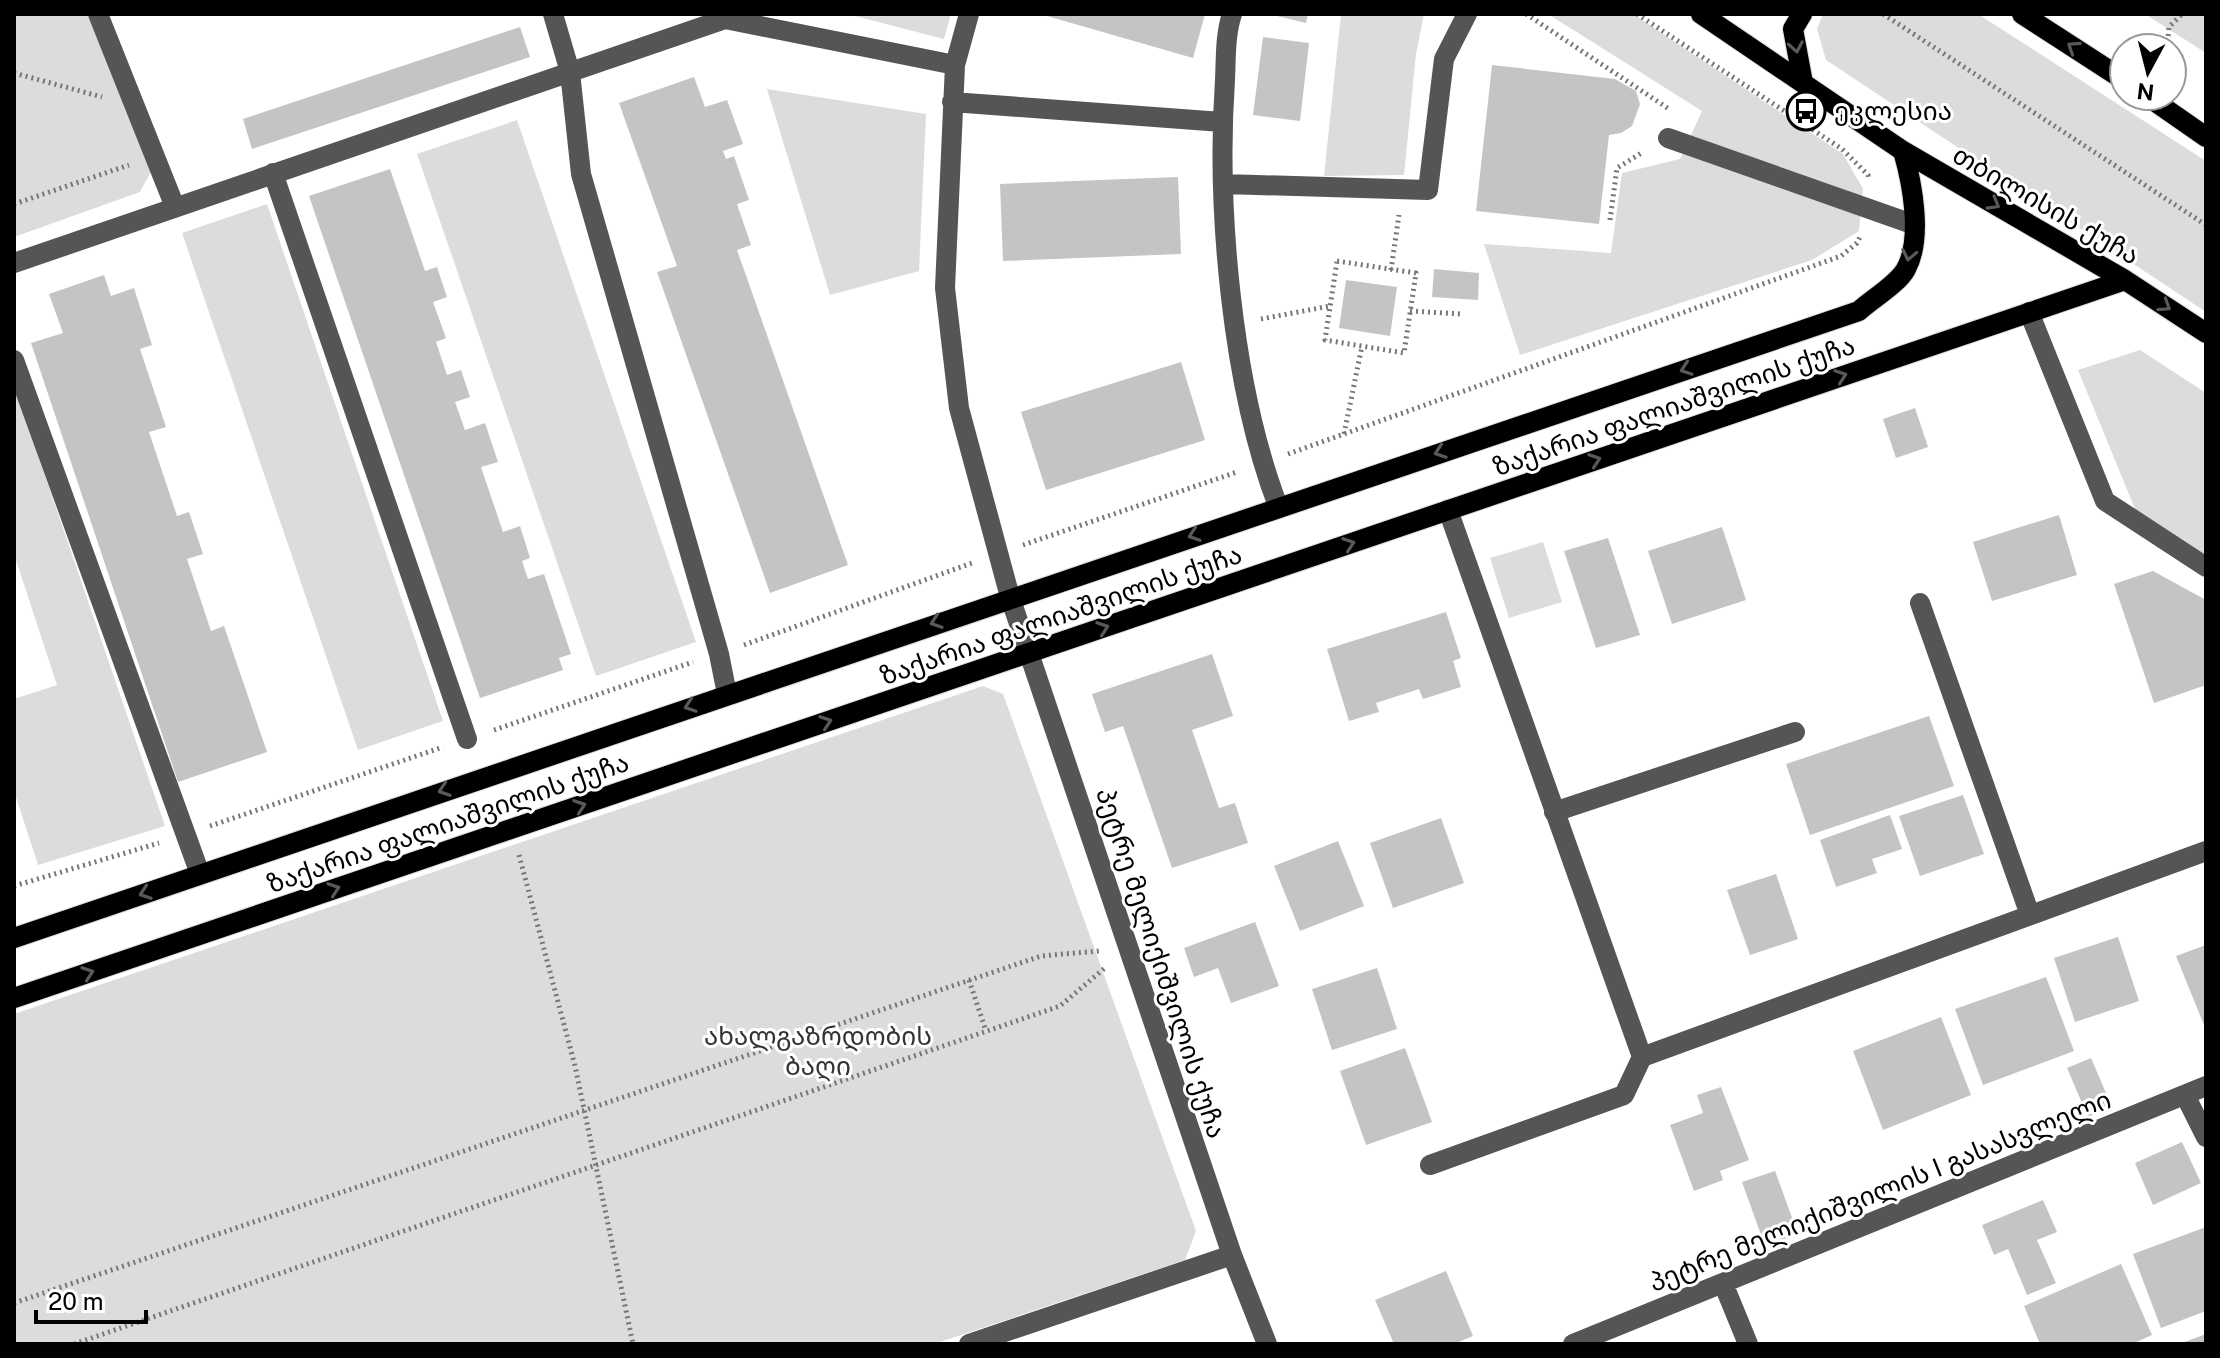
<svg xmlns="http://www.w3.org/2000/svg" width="2220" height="1358" viewBox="0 0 2220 1358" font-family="'Public Sans','Noto Sans Georgian',sans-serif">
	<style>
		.green { fill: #dcdcdc }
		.building { fill: #c4c4c4 }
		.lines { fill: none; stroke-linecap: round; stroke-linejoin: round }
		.major-casing { stroke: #dbdbdb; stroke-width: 22 }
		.path { stroke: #777; stroke-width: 5; stroke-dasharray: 2 4; stroke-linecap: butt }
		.minor { stroke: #555; stroke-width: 20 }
		.major { stroke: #000; stroke-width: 20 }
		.oneway { stroke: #595959 }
		.labels { text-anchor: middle; stroke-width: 6; stroke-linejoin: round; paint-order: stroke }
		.poi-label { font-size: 26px; fill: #000; stroke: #fff; text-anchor: start }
		.street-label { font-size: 26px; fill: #000; stroke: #fff }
		.park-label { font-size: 26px; fill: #333; stroke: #fff }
	</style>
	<rect width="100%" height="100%" fill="#fff"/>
	<path class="green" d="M 14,14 L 87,14 L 153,168 L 140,192 L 14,237 Z
		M 847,14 L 951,14 L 944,39 Z
		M 1341,14 L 1424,14 L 1416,54 L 1404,175 L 1324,176 Z
		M 1548,14 L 1633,14 L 1843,154 L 1863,189 L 1859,231 L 1812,260 L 1520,355 L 1484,244 L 1611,253 L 1622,173 L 1680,159 L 1702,111 Z
		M 1823,14 L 1978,14 L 2206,161 L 2206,312 L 1826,60 L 1817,29 Z
		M 2145,14 L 2206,14 L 2206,53 Z
		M 767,89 L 926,114 L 919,271 L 830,295 Z
		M 517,120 L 696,642 L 596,676 L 417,154 Z
		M 267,204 L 443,721 L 358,750 L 182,233 Z
		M 2140,350 L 2206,393 L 2206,556 L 2135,509 L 2078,370 Z
		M 14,385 L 165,826 L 38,865 L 14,791 L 14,699 L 57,685 L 14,554 Z
		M 1543,542 L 1562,602 L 1509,618 L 1490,558 Z
		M 983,686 L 1003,694 L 1196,1231 L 1185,1260 L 934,1344 L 14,1344 L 14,1014 Z"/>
	<path class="building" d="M 1040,14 L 1205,14 L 1193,58 Z
		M 1269,14 L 1308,14 L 1306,23 Z
		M 520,27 L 530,57 L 252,149 L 243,119 Z
		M 1263,37 L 1309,43 L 1300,121 L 1253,115 Z
		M 1492,65 L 1615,79 L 1636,91 L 1640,104 L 1632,126 L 1621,133 L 1609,135 L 1599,224 L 1476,211 Z
		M 694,77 L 705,107 L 727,100 L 743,144 L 723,151 L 726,159 L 734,156 L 749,200 L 737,204 L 751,245 L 737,250 L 848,565 L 770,593 L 657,272 L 677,266 L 619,103 Z
		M 390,169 L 425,271 L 437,267 L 447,297 L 433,302 L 446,338 L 436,342 L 447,375 L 461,370 L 470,397 L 455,402 L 465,430 L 485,423 L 498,462 L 481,467 L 503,532 L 520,526 L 530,558 L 522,561 L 528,579 L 544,574 L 571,654 L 559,658 L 563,670 L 480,698 L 309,196 Z
		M 1178,177 L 1181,254 L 1003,261 L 1000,184 Z
		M 1434,269 L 1479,273 L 1478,300 L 1432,297 Z
		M 104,275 L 111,296 L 134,288 L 152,345 L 140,349 L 166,427 L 149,432 L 177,516 L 189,512 L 203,554 L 187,559 L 211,631 L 224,626 L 267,752 L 178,782 L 31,343 L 63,333 L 49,294 Z
		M 1346,280 L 1397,287 L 1390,336 L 1339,328 Z
		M 1181,362 L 1205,440 L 1046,490 L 1021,412 Z
		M 1915,408 L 1928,447 L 1896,458 L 1883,419 Z
		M 2059,515 L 2077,575 L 1992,601 L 1973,542 Z
		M 1722,527 L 1746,600 L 1672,624 L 1648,551 Z
		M 1608,538 L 1640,635 L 1596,648 L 1564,551 Z
		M 2153,571 L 2206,600 L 2206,685 L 2154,703 L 2114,584 Z
		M 1446,612 L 1461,658 L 1453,661 L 1461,687 L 1423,699 L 1419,689 L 1376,703 L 1379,712 L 1349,721 L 1327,649 Z
		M 1212,654 L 1233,716 L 1192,730 L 1219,808 L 1235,803 L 1248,843 L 1172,868 L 1123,726 L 1105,732 L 1092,694 Z
		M 1929,716 L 1954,786 L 1810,835 L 1786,764 Z
		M 1963,795 L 1984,854 L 1920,876 L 1899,816 Z
		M 1890,815 L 1902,849 L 1872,859 L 1877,873 L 1836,887 L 1820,840 Z
		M 1441,818 L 1464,883 L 1393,908 L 1370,843 Z
		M 1338,841 L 1364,906 L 1300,931 L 1274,866 Z
		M 1776,874 L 1798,939 L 1750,955 L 1727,890 Z
		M 1255,922 L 1279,986 L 1231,1003 L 1218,968 L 1194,977 L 1184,948 Z
		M 2118,937 L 2139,1001 L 2075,1022 L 2054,958 Z
		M 2206,945 L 2206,1030 L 2176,956 Z
		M 1377,968 L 1397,1029 L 1332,1050 L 1312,989 Z
		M 2046,977 L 2074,1051 L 1983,1085 L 1955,1009 Z
		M 1941,1017 L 1971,1095 L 1883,1130 L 1853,1051 Z
		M 1405,1048 L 1432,1122 L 1366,1145 L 1340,1071 Z
		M 2091,1058 L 2112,1107 L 2088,1117 L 2067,1068 Z
		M 1721,1087 L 1749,1160 L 1720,1171 L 1723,1180 L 1694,1191 L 1670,1125 L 1703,1113 L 1697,1095 Z
		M 2182,1142 L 2201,1183 L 2153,1205 L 2135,1163 Z
		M 1775,1171 L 1798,1234 L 1765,1246 L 1742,1182 Z
		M 2043,1200 L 2057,1232 L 2037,1240 L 2056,1283 L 2027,1295 L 2008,1249 L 1994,1255 L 1982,1225 Z
		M 2206,1227 L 2206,1311 L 2161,1328 L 2133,1254 Z
		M 2121,1264 L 2152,1335 L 2132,1344 L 2040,1344 L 2024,1306 Z
		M 1446,1271 L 1473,1336 L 1454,1344 L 1394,1344 L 1375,1300 Z
		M 2206,1334 L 2206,1344 L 2179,1344 Z"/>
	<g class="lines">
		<defs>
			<path id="major" d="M 1701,14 L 1903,151 L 2125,280 L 2206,333
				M 1802,14 L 1793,29 L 1803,83
				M 2022,14 L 2124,80
				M 2147,96 L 2206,137
				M 14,938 L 1859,311 C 1872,299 1898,284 1906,269 C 1923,238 1912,182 1903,151
				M 14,998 L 2125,280"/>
		</defs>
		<use href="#major" class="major-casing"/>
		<path class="path" d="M 1526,14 L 1669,109
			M 1637,14 L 1842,149 L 1868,175 L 1869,180
			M 1883,14 L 2206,225
			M 2167,48 L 2169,27 L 2182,14
			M 14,73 L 102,97
			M 14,204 L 129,165
			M 1610,220 L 1617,168 L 1643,152
			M 1337,261 L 1416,273 L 1404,353 L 1325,340 Z
			M 1391,270 L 1399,215
			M 1410,311 L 1461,314
			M 1261,319 L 1330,306
			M 1344,434 L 1362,346
			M 1288,454 L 1841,256 L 1857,243 L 1861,235
			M 1023,545 L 1237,472
			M 744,645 L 972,563
			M 494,730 L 693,662
			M 210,826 L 443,747
			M 519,855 L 575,1066 L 633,1344
			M 14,886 L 159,843
			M 969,980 L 986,1031
			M 14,1303 L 1041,956 L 1099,951
			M 74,1344 L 1060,1006 L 1106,967"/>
		<path class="minor" d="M 98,14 L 175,207
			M 553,14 L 570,72 L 581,174 L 719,654 L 727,694
			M 969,14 L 955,65 L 945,288 L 959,408 L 1010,597 L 1232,1255 L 1267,1344
			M 1232,14 C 1225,35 1226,59 1225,80 C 1216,209 1232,386 1278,506
			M 952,102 L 1222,122
			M 1668,138 L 1915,225
			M 273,173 L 467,739
			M 1224,184 L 1428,190 L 1444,59 L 1467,14
			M 14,263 L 725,19 L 955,65
			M 2029,312 L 2105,501 L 2206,567
			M 14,360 L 200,874
			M 1920,603 L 2030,915
			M 1554,812 L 1795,732
			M 1642,1057 L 2206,851
			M 2185,1095 L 2206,1137
			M 1430,1165 L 1624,1095 L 1642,1057 L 1448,510
			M 1723,1283 L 1748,1344
			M 969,1344 L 1232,1255
			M 1573,1344 L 2206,1086"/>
		<use href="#major" class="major"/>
	</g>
	<defs><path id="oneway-chevron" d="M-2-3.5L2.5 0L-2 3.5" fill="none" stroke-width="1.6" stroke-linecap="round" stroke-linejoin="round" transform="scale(2)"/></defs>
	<g class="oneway">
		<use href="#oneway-chevron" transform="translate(1796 47) rotate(80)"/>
		<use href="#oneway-chevron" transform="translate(2073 47) rotate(-147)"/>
		<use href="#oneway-chevron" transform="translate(1994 204) rotate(30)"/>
		<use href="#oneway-chevron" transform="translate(1909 255) rotate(101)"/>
		<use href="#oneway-chevron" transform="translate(2165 306) rotate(33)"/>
		<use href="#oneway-chevron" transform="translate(1686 369) rotate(161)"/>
		<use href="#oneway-chevron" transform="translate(1841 376) rotate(-19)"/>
		<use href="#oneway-chevron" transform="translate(1440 452) rotate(161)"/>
		<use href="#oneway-chevron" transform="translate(1595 460) rotate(-19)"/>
		<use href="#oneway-chevron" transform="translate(1194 535) rotate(161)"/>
		<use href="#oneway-chevron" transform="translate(1349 544) rotate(-19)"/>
		<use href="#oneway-chevron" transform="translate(936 622) rotate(161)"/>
		<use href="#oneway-chevron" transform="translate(1103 628) rotate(-19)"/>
		<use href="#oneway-chevron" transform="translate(690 706) rotate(161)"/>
		<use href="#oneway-chevron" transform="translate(826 722) rotate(-19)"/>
		<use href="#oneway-chevron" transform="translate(444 790) rotate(161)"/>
		<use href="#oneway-chevron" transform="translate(580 806) rotate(-19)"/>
		<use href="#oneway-chevron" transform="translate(334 889) rotate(-19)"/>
		<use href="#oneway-chevron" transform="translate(145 893) rotate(161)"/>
		<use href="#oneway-chevron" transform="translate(88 973) rotate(-19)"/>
	</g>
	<defs>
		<symbol id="bus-ring" viewBox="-11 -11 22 22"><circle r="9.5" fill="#fff" stroke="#000" stroke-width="1.5"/><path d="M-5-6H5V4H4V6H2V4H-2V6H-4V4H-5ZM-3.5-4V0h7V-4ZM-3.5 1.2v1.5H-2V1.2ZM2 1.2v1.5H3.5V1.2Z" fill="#000"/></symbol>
	</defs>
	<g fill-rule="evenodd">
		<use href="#bus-ring" x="1784" y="89" width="44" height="44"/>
	</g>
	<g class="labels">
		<g class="poi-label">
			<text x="1834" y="120">ეკლესია</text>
		</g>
		<g class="street-label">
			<text transform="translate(2046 205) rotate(30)" y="9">თბილისის ქუჩა</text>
			<text transform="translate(1674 406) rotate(-19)" y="9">ზაქარია ფალიაშვილის ქუჩა</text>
			<text transform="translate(1061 615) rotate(-19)" y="9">ზაქარია ფალიაშვილის ქუჩა</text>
			<text transform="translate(448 823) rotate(-19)" y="9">ზაქარია ფალიაშვილის ქუჩა</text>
			<text transform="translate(1161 963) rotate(72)" y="9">პეტრე მელიქიშვილის ქუჩა</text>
			<text transform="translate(1880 1191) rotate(-22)" y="9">პეტრე მელიქიშვილის I გასასვლელი</text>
		</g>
		<g class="park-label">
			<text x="818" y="1045">ახალგაზრდობის<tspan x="818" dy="30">ბაღი</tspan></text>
		</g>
	</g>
	<rect width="2220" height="1358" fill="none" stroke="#000000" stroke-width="32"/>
	<g transform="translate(2148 72) rotate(187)"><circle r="38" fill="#ffffff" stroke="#999999" stroke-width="2"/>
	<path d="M0-6L14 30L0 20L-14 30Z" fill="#000000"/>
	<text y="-12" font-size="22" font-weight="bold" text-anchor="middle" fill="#000000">N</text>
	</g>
	<path d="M36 1310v12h110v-12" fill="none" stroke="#000000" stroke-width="4"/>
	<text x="48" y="1310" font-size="24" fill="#000000" stroke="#ffffff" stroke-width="6" paint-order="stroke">20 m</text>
</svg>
